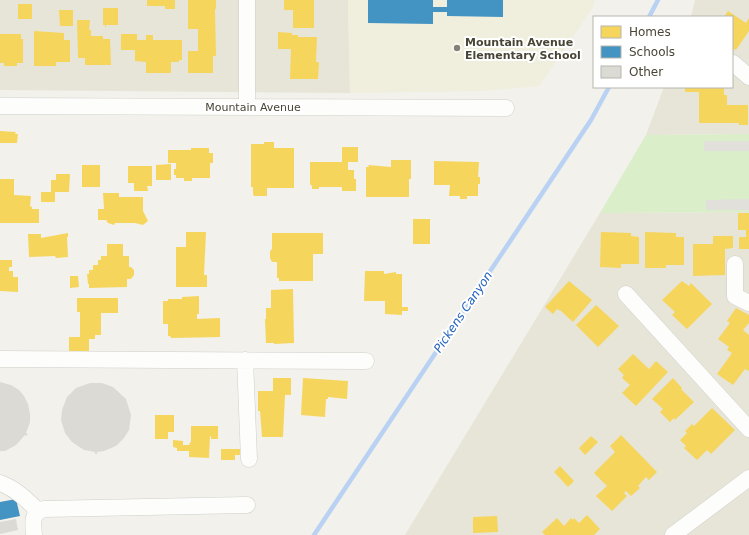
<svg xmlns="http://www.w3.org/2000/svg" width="749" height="535" viewBox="0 0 749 535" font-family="'DejaVu Sans',sans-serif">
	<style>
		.residential { fill: #e7e5d8 }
		.education { fill: #f0eedd }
		.green { fill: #daeec9 }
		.parking { fill: #e1e0da }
		.homes { fill: #f6d55c }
		.schools { fill: #4393c3 }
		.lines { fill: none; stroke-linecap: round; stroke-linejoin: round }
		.stream { stroke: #b9d2f3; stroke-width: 4.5 }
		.building { fill: #dcdad4 }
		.minor-casing { stroke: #d0cfc9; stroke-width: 17 }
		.minor { stroke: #fdfdfc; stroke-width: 16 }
		.poi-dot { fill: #848175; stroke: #fff; stroke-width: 1.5 }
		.labels { text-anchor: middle; stroke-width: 4; stroke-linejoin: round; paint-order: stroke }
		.poi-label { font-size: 11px; font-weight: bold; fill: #494536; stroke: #fff; text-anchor: start }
		.street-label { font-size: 11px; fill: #494536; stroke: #fff }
		.water-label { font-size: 12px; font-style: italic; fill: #2664be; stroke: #fff }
	</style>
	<rect width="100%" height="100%" fill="#f2f1eb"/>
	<path class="residential" d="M 0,0 L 348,0 L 350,93 L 0,90 Z
		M 695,0 L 749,0 L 749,134 L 646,135 L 664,87 L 732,87 L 732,17 L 691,17 Z
		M 749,212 L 749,535 L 405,535 L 600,213 Z"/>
	<path class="education" d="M 348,0 L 595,0 L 592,9 L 539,86 L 480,91 L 350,93 Z"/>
	<path class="green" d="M 749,134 L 749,212 L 600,213 L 646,135 Z"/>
	<path class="parking" d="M 704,141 L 749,141 L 749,151 L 704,151 Z
		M 749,199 L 749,210 L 706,210 L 706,200 Z"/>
	<path class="homes" d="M 147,0 L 175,0 L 175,9 L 165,9 L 165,6 L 147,6 Z
		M 188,0 L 216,0 L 216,9 L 215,9 L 216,56 L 213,56 L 213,73 L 188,73 L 188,51 L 198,51 L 198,29 L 188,29 Z
		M 284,0 L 314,0 L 314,28 L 293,28 L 293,10 L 284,10 Z
		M 18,4 L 32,4 L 32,19 L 18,19 Z
		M 103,8 L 118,8 L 118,25 L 106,25 L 106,27 L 105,27 L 105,25 L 103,25 Z
		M 59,10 L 73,10 L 73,26 L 60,26 Z
		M 728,11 L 746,23 L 749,18 L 749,31 L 736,50 L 734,49 L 732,52 L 732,17 L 724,17 Z
		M 77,20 L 90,20 L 89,30 L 91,30 L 91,36 L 103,36 L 103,39 L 110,39 L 111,65 L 85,65 L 85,58 L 78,58 Z
		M 34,31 L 64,33 L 64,40 L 70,40 L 70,62 L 56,62 L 56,66 L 34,66 Z
		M 278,32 L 292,33 L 292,35 L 298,35 L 298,37 L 317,37 L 316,62 L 319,62 L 318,79 L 290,79 L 291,49 L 278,49 Z
		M 0,34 L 21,34 L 21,39 L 23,39 L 23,63 L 17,63 L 17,66 L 4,66 L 4,63 L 0,63 Z
		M 121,34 L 137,34 L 137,40 L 146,40 L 146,35 L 153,35 L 153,40 L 182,40 L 182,60 L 179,60 L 179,62 L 171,62 L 171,73 L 146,73 L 146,62 L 135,61 L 135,50 L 121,50 Z
		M 685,87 L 724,87 L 724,95 L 727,95 L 727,105 L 748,105 L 748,125 L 739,125 L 739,123 L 699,123 L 699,92 L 685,92 Z
		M 0,131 L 16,132 L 15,134 L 18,134 L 17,143 L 0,143 Z
		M 264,142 L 274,142 L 274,148 L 294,148 L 294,188 L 267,188 L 267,196 L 254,196 L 253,194 L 253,187 L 251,187 L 251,144 L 264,144 Z
		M 342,147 L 358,147 L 358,162 L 348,162 L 348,170 L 354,170 L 354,179 L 356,179 L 356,191 L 342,191 L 342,187 L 319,187 L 319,189 L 312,189 L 312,186 L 310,184 L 310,162 L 342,162 Z
		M 191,148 L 209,148 L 209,153 L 213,153 L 213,163 L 210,163 L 210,178 L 192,178 L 192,181 L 184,181 L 184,178 L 176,178 L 176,175 L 174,175 L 174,169 L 176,169 L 176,163 L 168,163 L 168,150 L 191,150 Z
		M 391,160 L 411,160 L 411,179 L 409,179 L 409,197 L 366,197 L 366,167 L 369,167 L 368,165 L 391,167 Z
		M 434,161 L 479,162 L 478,177 L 480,177 L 480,184 L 478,184 L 478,196 L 467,196 L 467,199 L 460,199 L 460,196 L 449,196 L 450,185 L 434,185 Z
		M 171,164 L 171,180 L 156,180 L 156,165 Z
		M 82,165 L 100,165 L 100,187 L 82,187 Z
		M 128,166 L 152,166 L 152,186 L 147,186 L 148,191 L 134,191 L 134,183 L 128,183 Z
		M 56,174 L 70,174 L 69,192 L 55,192 L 55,202 L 41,202 L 41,192 L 51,192 L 51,180 L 56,180 Z
		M 0,179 L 14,179 L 14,195 L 31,196 L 30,206 L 32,207 L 32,209 L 39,209 L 39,223 L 0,223 Z
		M 103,193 L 119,193 L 119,197 L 143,197 L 143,211 L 148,221 L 143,225 L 135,223 L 115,223 L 114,225 L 108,223 L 106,220 L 98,220 L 98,209 L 104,209 Z
		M 738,213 L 749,213 L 749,249 L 739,249 L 739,237 L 746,237 L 746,230 L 738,230 Z
		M 413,219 L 430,219 L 430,244 L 413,244 Z
		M 186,232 L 206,232 L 204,275 L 207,275 L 207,287 L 176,287 L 176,247 L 186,247 Z
		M 601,232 L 631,233 L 631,236 L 639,237 L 639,264 L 621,264 L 621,268 L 600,267 Z
		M 645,232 L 676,233 L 676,237 L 684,237 L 684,265 L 666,265 L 666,268 L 645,268 Z
		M 68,233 L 68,237 L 67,237 L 68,257 L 56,258 L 55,256 L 29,257 L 28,234 L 41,234 L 41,238 Z
		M 272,233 L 323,233 L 323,254 L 313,254 L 313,281 L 279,281 L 279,278 L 277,278 L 277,262 L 272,262 L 270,258 L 270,251 L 272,249 Z
		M 713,236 L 733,236 L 733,248 L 725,249 L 725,275 L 693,276 L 693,244 L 713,244 Z
		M 107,244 L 123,244 L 123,256 L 129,256 L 129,267 L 131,267 L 134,270 L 134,275 L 131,279 L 127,279 L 127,287 L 89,288 L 89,284 L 88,284 L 87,274 L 89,274 L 89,270 L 93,270 L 93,265 L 98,265 L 98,260 L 101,260 L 101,256 L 107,256 Z
		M 0,260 L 12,260 L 12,267 L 9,267 L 9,271 L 13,271 L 13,277 L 18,277 L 18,292 L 0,291 Z
		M 365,271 L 384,271 L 384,274 L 396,272 L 396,274 L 402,274 L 402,307 L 408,307 L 408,311 L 402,311 L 402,315 L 385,314 L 385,301 L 364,301 Z
		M 70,276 L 78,276 L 79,287 L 70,288 Z
		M 569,281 L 592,300 L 573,322 L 561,311 L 557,309 L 553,314 L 545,307 Z
		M 682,281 L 689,286 L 691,283 L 712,304 L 687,329 L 672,315 L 675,312 L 662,300 Z
		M 293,289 L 294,343 L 274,344 L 274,343 L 266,343 L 265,319 L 266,319 L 266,308 L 271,308 L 271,290 Z
		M 199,296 L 199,314 L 197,314 L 197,319 L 220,318 L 220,337 L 171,338 L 170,336 L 168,336 L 168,324 L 163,324 L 163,301 L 168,301 L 168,299 L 182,299 L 182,297 Z
		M 77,298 L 118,298 L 118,313 L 101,313 L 101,335 L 95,335 L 95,339 L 89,339 L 89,353 L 69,353 L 69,337 L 80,337 L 80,312 L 77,312 Z
		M 596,305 L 619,326 L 598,347 L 576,325 Z
		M 736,308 L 749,315 L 749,323 L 743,330 L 749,335 L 749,371 L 745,369 L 733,385 L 717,374 L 732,353 L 727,350 L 729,347 L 718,339 L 730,323 L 727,321 Z
		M 633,354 L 649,369 L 656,361 L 668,372 L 636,406 L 622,393 L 630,385 L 622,378 L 624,375 L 618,369 Z
		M 273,378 L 291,378 L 291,395 L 285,395 L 283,437 L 262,437 L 260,411 L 258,411 L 258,391 L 273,391 Z
		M 303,378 L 348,381 L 347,399 L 328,397 L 328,399 L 326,399 L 325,417 L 301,415 Z
		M 673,378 L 682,388 L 681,389 L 694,402 L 675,420 L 674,418 L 670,422 L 660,412 L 663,409 L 652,399 Z
		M 712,408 L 735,430 L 711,454 L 707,450 L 697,460 L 684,448 L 686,446 L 680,440 L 687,433 L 685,431 L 692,424 L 694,426 Z
		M 155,415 L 174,415 L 174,432 L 168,432 L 168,439 L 155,439 Z
		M 191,426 L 218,426 L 218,439 L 211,439 L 211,436 L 210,436 L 209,458 L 189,457 L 189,451 L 177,451 L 177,448 L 173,447 L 173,440 L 183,441 L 183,445 L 189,445 L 191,441 Z
		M 621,435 L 657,472 L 649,480 L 646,477 L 638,486 L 640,488 L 631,496 L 626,491 L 624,493 L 627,496 L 612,511 L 596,496 L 607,486 L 594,473 L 615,452 L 610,446 Z
		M 591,436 L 598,442 L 585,455 L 579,448 Z
		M 221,449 L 240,449 L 240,455 L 235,455 L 235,460 L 221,460 Z
		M 560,466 L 574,481 L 568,487 L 554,472 Z
		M 587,515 L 600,529 L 594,535 L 545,535 L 542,532 L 557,518 L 564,526 L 571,518 L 573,520 L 574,518 L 579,523 Z
		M 497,516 L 498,532 L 473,533 L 473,517 Z"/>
	<path class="schools" d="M 368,0 L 433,0 L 433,7 L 447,7 L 447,0 L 503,0 L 503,17 L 447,16 L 447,12 L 433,12 L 433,24 L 368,23 Z
		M 16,499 L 20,516 L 0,520 L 0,502 Z"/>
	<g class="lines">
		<path class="stream" d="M 649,17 L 658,0
			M 314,535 L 591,120 L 609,87"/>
	</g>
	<path class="building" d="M 0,382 L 11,385 L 19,390 L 24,396 L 28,404 L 30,414 L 30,422 L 26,433 L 28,434 L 26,436 L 25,435 L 16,445 L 5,451 L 0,451 Z
		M 90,383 L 102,383 L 113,387 L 126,399 L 131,415 L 129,430 L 124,438 L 116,446 L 104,451 L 97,452 L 97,454 L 95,454 L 95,452 L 84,450 L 72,442 L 65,433 L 61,420 L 62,410 L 67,397 L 76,388 Z
		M 16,519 L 18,530 L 0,534 L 0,522 Z"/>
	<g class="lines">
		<defs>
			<path id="minor" d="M 733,63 L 749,77
				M 0,106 L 506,108
				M 247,107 L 247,0
				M 735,264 L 735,296 L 749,303
				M 626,294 L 749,429
				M 0,359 L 366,361
				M 245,360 L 249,459
				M 0,483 C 16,489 26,499 38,511
				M 34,535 C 33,523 31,513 44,509 L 247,505
				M 673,535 L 749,478"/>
		</defs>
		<use href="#minor" class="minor-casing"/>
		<use href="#minor" class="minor"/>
	</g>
	<circle class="poi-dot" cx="457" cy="48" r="4"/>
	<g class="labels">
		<g class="poi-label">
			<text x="465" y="46">Mountain Avenue<tspan x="465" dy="13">Elementary School</tspan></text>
		</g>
		<g class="street-label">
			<text x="253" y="111">Mountain Avenue</text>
		</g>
		<g class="water-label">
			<text transform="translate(463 312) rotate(-56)" y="4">Pickens Canyon</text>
		</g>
	</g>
	<rect x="593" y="16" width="140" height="72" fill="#ffffff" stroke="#b6b5af"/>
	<rect x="601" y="26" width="20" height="12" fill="#f6d55c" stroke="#b6b5af"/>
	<text x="629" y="36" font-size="12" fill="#494536">Homes</text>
	<rect x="601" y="46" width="20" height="12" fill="#4393c3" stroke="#b6b5af"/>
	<text x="629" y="56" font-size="12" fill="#494536">Schools</text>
	<rect x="601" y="66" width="20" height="12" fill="#dcdad4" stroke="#b6b5af"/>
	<text x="629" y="76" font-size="12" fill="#494536">Other</text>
</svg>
